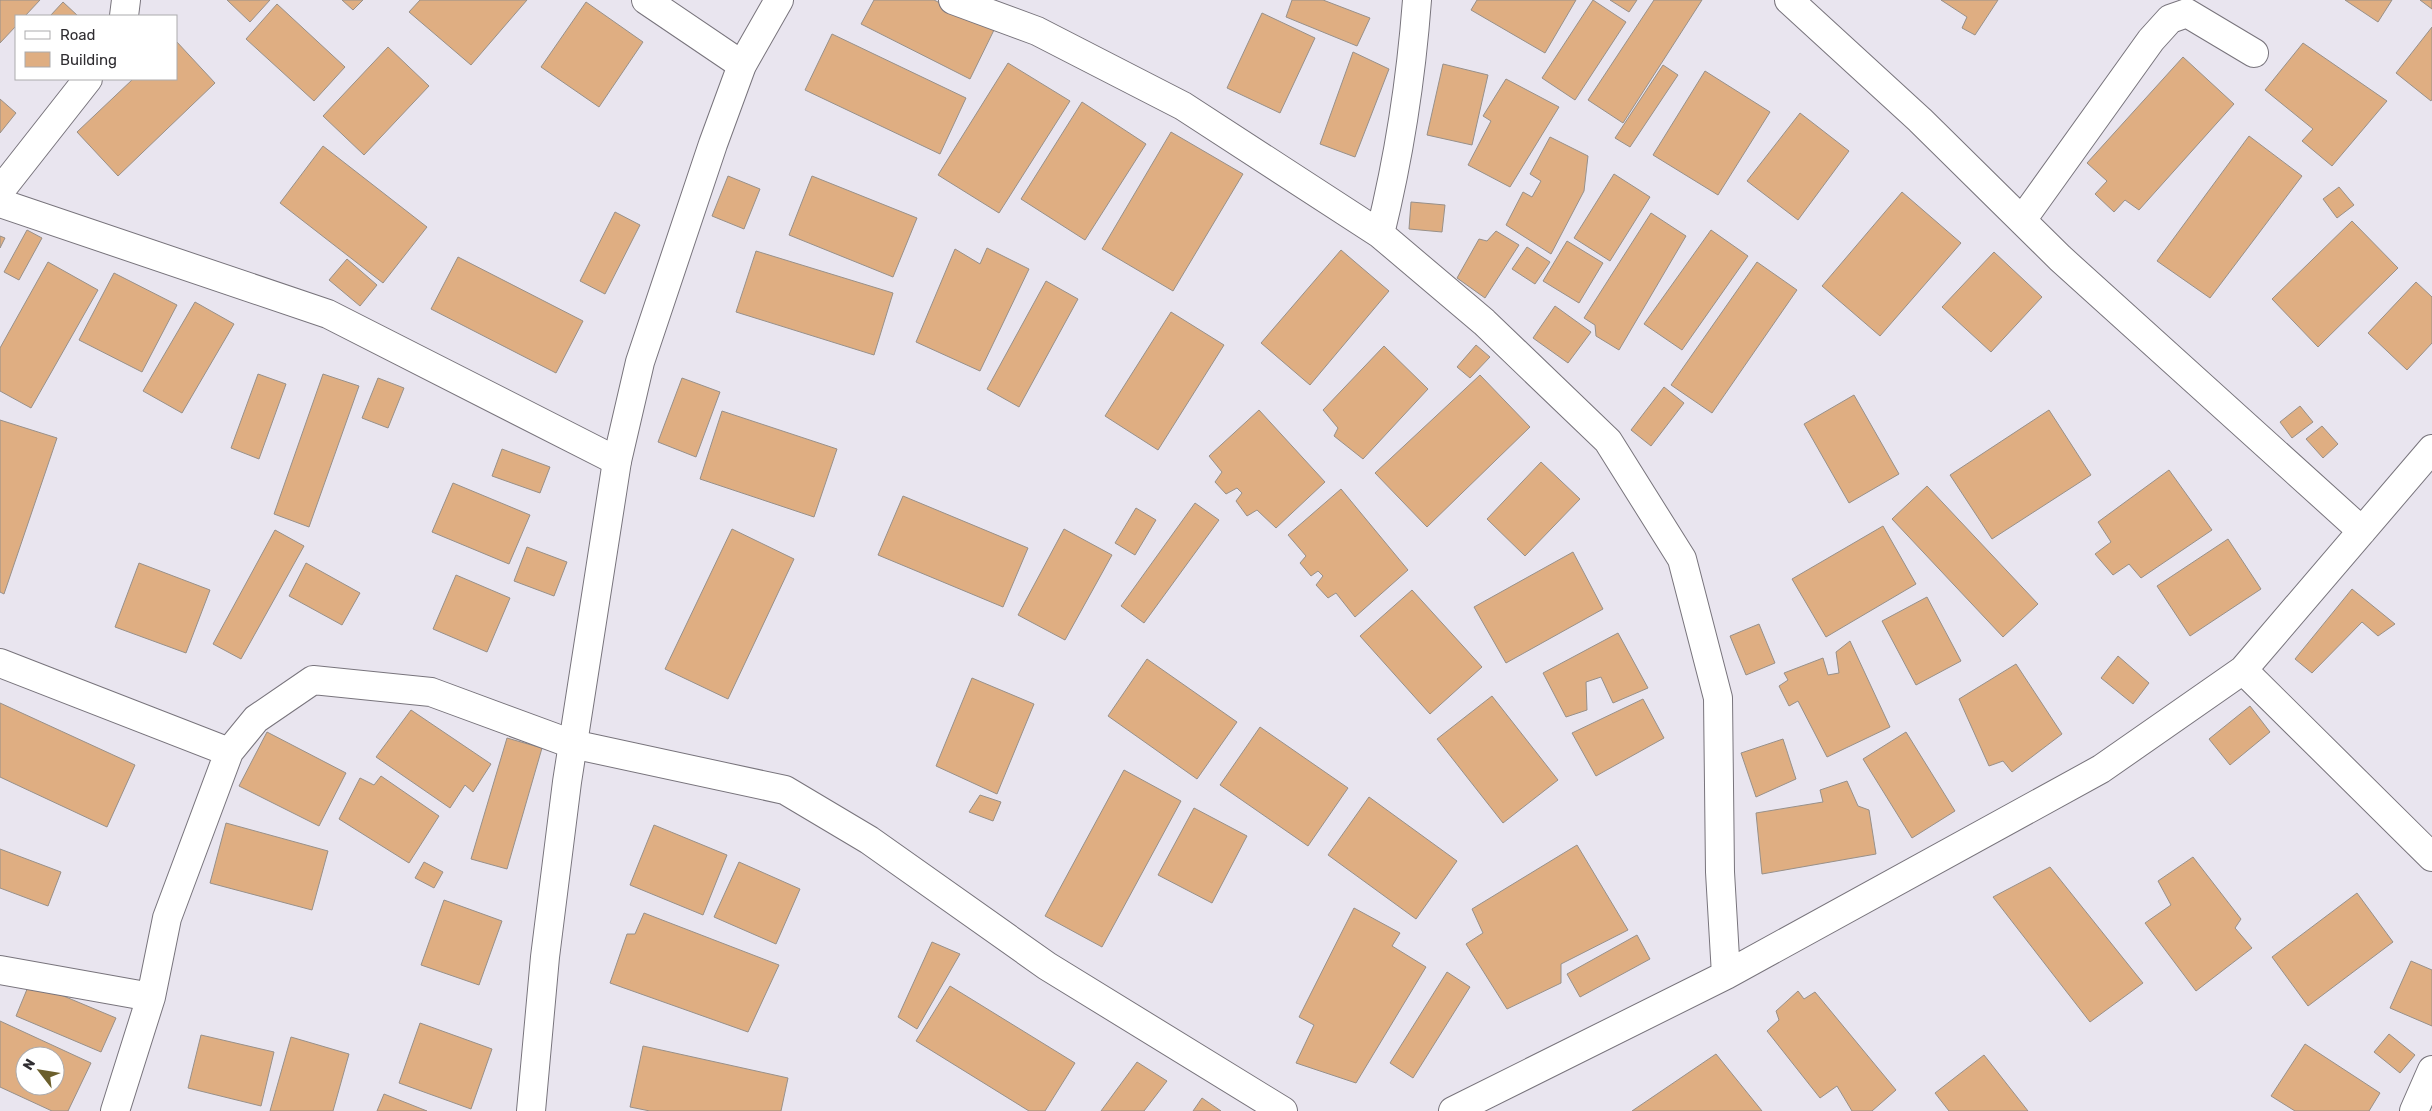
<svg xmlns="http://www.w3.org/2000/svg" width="2432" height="1111" viewBox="0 0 2432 1111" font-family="Rubik,sans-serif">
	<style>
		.building { fill: #dfae82; stroke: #989089; fill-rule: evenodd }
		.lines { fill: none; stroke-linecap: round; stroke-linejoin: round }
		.street-casing { stroke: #78747c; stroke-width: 30 }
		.secondary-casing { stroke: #78747c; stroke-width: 30 }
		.street { stroke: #fff; stroke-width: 28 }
		.secondary { stroke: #fff; stroke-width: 28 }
	</style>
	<rect width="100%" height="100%" fill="#e9e5ef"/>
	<path class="building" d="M 0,0 L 40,0 L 25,16 L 16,16 L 16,26 L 0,43 Z
		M 227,0 L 270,0 L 250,22 Z
		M 342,0 L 363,0 L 353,10 Z
		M 420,0 L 527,0 L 471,65 L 409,12 Z
		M 874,0 L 934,0 L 994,30 L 970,79 L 861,24 Z
		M 1292,0 L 1323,0 L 1370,18 L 1357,46 L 1286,17 Z
		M 1477,0 L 1576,0 L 1545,53 L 1471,10 Z
		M 1593,0 L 1626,22 L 1575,100 L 1542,78 Z
		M 1610,0 L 1637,0 L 1629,12 Z
		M 1654,0 L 1702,0 L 1623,123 L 1588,100 Z
		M 1941,0 L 1998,0 L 1975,35 L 1962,28 L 1967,17 Z
		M 2345,0 L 2392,0 L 2378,22 Z
		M 2420,0 L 2432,0 L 2432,9 Z
		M 63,2 L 78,16 L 50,16 Z
		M 586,2 L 643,42 L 599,107 L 541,67 Z
		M 277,4 L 345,67 L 314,101 L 246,39 Z
		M 1262,13 L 1315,38 L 1280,113 L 1227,88 Z
		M 2432,27 L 2432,99 L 2431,101 L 2396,73 Z
		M 832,34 L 966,98 L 940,154 L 805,90 Z
		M 176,41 L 215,83 L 118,176 L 77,132 L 133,79 L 176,79 Z
		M 2303,43 L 2387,101 L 2332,166 L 2302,141 L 2313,129 L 2265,90 Z
		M 388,47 L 429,86 L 364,155 L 323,116 Z
		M 1353,52 L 1389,69 L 1355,157 L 1320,144 Z
		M 2183,57 L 2234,104 L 2139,210 L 2125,200 L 2114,212 L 2095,194 L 2107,181 L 2087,163 Z
		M 1008,63 L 1070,101 L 999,213 L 938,175 Z
		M 1443,64 L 1488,75 L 1472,145 L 1427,135 Z
		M 1663,65 L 1678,75 L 1630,147 L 1615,138 Z
		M 1705,71 L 1770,112 L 1718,195 L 1653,155 Z
		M 1506,79 L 1559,107 L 1510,187 L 1468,165 L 1491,121 L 1483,116 Z
		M 0,99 L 16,113 L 0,133 Z
		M 1082,102 L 1146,144 L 1085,240 L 1021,199 Z
		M 1800,113 L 1849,151 L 1798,220 L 1747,181 Z
		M 1171,132 L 1243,174 L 1173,291 L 1102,249 Z
		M 2249,136 L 2302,176 L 2210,298 L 2157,261 Z
		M 1550,137 L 1588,156 L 1584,191 L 1551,254 L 1506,225 L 1523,192 L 1532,197 L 1541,181 L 1530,174 Z
		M 323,146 L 427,227 L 383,283 L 280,203 Z
		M 1614,174 L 1650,197 L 1610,261 L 1574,238 Z
		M 728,176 L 760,189 L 744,229 L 712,216 Z
		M 812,176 L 917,218 L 893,277 L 789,235 Z
		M 2339,187 L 2354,205 L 2337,218 L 2323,199 Z
		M 1902,192 L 1961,243 L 1880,336 L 1822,286 Z
		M 1411,202 L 1445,205 L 1442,232 L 1409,229 Z
		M 615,212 L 640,225 L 605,294 L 580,281 Z
		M 1651,213 L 1686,236 L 1619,350 L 1596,336 L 1595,325 L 1584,318 Z
		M 2352,221 L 2398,268 L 2318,347 L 2272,299 Z
		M 27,230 L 42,238 L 19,280 L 4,272 Z
		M 1711,230 L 1748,256 L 1682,350 L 1644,324 Z
		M 1496,231 L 1519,245 L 1485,298 L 1457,278 L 1479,239 L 1487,241 Z
		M 0,236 L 5,238 L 0,248 Z
		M 1567,241 L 1603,263 L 1579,303 L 1543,281 Z
		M 1527,247 L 1550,262 L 1535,284 L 1512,269 Z
		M 987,248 L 1029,269 L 980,371 L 916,342 L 955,249 L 980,264 Z
		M 1341,250 L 1389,291 L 1310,385 L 1261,343 Z
		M 756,251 L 893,293 L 874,355 L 736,312 Z
		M 1994,252 L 2042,297 L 1991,352 L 1942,307 Z
		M 458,257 L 583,321 L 556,373 L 431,309 Z
		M 347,259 L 377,285 L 360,306 L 329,280 Z
		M 48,262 L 98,290 L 31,408 L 0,391 L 0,348 Z
		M 1757,262 L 1797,290 L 1712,413 L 1671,385 Z
		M 114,273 L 177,305 L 142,372 L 79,340 Z
		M 1046,281 L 1078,299 L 1019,407 L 987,389 Z
		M 2416,282 L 2432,297 L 2432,343 L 2407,370 L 2368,333 Z
		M 195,302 L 234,324 L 182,413 L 143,391 Z
		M 1555,306 L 1591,332 L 1568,363 L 1533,338 Z
		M 1171,312 L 1224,345 L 1158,450 L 1105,416 Z
		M 1476,345 L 1490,357 L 1470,378 L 1457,367 Z
		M 1384,346 L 1428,389 L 1363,459 L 1334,436 L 1338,428 L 1323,410 Z
		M 258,374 L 286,384 L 259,459 L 231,448 Z
		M 323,374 L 359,386 L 309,527 L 274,514 Z
		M 1480,375 L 1530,427 L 1427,527 L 1375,473 Z
		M 378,378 L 404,388 L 388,428 L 362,418 Z
		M 682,378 L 720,392 L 696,457 L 658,442 Z
		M 1664,387 L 1684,403 L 1651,446 L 1631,430 Z
		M 1854,395 L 1899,474 L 1849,503 L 1804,424 Z
		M 2300,406 L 2313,422 L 2292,438 L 2280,422 Z
		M 1259,410 L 1325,482 L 1276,528 L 1257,510 L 1247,516 L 1236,501 L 1242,493 L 1237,488 L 1226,494 L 1215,482 L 1222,472 L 1209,456 Z
		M 2049,410 L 2091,475 L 1992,539 L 1950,475 Z
		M 722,411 L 837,449 L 814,517 L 700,479 Z
		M 0,420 L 57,438 L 4,594 L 0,592 Z
		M 2322,426 L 2338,444 L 2323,458 L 2306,439 Z
		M 502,449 L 550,467 L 540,493 L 492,476 Z
		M 1541,462 L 1580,499 L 1525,556 L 1487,519 Z
		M 2169,470 L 2212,530 L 2141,578 L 2129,564 L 2113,575 L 2095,554 L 2111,542 L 2098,522 Z
		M 453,483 L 530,515 L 509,564 L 432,532 Z
		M 1927,486 L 2038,604 L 2003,637 L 1892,519 Z
		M 1341,489 L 1408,570 L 1355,617 L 1336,593 L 1328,598 L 1316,585 L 1323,576 L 1318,571 L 1311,576 L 1300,563 L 1306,556 L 1288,535 Z
		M 903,496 L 1028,548 L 1003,607 L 878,555 Z
		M 1195,503 L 1219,520 L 1144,623 L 1121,606 Z
		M 1136,508 L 1156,520 L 1135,555 L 1115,543 Z
		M 1883,526 L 1916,584 L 1826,637 L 1792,579 Z
		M 732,529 L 794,559 L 728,699 L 665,669 Z
		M 1064,529 L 1112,555 L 1065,640 L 1018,615 Z
		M 275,530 L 304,546 L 241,659 L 213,644 Z
		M 2228,539 L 2261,589 L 2190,636 L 2157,586 Z
		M 527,547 L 567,562 L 554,596 L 514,581 Z
		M 1573,552 L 1603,609 L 1506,663 L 1474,607 Z
		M 139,563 L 210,590 L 186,653 L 115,627 Z
		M 306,563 L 360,593 L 342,625 L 289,596 Z
		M 456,575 L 510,598 L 487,652 L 433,629 Z
		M 2352,589 L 2395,624 L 2378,636 L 2362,622 L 2312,673 L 2295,659 Z
		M 1412,590 L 1482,667 L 1430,714 L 1360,636 Z
		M 1927,597 L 1961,661 L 1916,685 L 1882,621 Z
		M 1759,624 L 1775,663 L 1746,675 L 1730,636 Z
		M 1618,633 L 1648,688 L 1613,703 L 1601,677 L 1586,682 L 1587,710 L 1566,717 L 1543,673 Z
		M 1850,641 L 1890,727 L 1827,757 L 1798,701 L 1789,706 L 1779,686 L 1788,680 L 1784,673 L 1823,658 L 1828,675 L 1839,673 L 1836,652 Z
		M 2118,656 L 2149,683 L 2133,704 L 2101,678 Z
		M 1147,659 L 1237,722 L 1197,779 L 1108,716 Z
		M 2016,664 L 2062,734 L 2012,772 L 2003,761 L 1989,766 L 1959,699 Z
		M 972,678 L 1034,704 L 997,794 L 936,766 Z
		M 1492,696 L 1558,780 L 1503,823 L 1437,739 Z
		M 1643,699 L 1664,738 L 1596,776 L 1572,733 Z
		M 0,703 L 135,765 L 107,827 L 0,777 Z
		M 2250,706 L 2270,732 L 2230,765 L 2209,739 Z
		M 411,710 L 491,764 L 473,792 L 465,785 L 450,808 L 376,757 Z
		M 1260,727 L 1348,788 L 1308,846 L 1220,785 Z
		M 267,732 L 346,773 L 319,826 L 239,786 Z
		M 1906,732 L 1955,811 L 1912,838 L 1863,759 Z
		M 507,738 L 542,748 L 507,869 L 471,859 Z
		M 1783,739 L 1796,779 L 1756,797 L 1741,753 Z
		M 1124,770 L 1181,801 L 1102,947 L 1045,916 Z
		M 381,776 L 439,816 L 409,863 L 339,819 L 360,778 L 374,785 Z
		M 1847,781 L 1858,806 L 1869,810 L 1876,854 L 1762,874 L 1756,813 L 1823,802 L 1820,790 Z
		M 980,795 L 1001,802 L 993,821 L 969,812 Z
		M 1369,797 L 1457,861 L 1416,919 L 1328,855 Z
		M 1194,808 L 1247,836 L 1212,903 L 1158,875 Z
		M 226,823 L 328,851 L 312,910 L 210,883 Z
		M 654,825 L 727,855 L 703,915 L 630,885 Z
		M 1577,845 L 1628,930 L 1561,964 L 1561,983 L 1507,1009 L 1466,944 L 1483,933 L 1472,909 Z
		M 0,849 L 61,872 L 48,906 L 0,888 Z
		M 2193,857 L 2241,919 L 2235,928 L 2252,948 L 2196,991 L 2145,923 L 2171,905 L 2158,881 Z
		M 424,862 L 443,872 L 434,888 L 415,878 Z
		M 739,862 L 800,889 L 776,944 L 714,917 Z
		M 2050,867 L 2143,983 L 2090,1022 L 1993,897 Z
		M 2357,893 L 2393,942 L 2308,1006 L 2272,957 Z
		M 444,900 L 502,921 L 479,985 L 421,965 Z
		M 1354,908 L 1400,933 L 1392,946 L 1426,967 L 1356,1083 L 1296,1063 L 1314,1025 L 1299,1017 Z
		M 644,913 L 779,965 L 748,1032 L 610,983 L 627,934 L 635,934 Z
		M 1637,935 L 1650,959 L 1580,997 L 1567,974 Z
		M 932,942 L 960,954 L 917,1029 L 898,1017 Z
		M 2411,961 L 2432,970 L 2432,1026 L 2390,1008 Z
		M 1447,972 L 1470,987 L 1413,1078 L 1390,1063 Z
		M 30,982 L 116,1018 L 101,1052 L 16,1016 Z
		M 950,986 L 1075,1063 L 1045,1111 L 1029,1111 L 916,1041 Z
		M 1798,991 L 1804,999 L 1815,992 L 1896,1090 L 1872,1111 L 1852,1111 L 1837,1086 L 1820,1098 L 1767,1031 L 1779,1020 L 1776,1011 Z
		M 0,1021 L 91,1063 L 68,1111 L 52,1111 L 0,1087 ZM 25,1056 L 55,1056 L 55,1086 L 25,1086 Z
		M 420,1023 L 492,1049 L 471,1109 L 399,1083 Z
		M 2389,1034 L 2415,1055 L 2400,1073 L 2374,1052 Z
		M 201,1035 L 274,1052 L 261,1106 L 188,1088 Z
		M 291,1037 L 349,1054 L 333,1111 L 270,1111 Z
		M 2305,1044 L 2380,1093 L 2369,1111 L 2295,1111 L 2271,1096 Z
		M 643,1046 L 788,1078 L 781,1111 L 650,1111 L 630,1107 Z
		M 1716,1054 L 1762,1111 L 1632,1111 Z
		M 1984,1055 L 2028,1111 L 1949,1111 L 1935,1093 Z
		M 1137,1062 L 1167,1081 L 1144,1111 L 1101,1111 Z
		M 384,1094 L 427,1111 L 377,1111 Z
		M 1202,1098 L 1221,1111 L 1193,1111 Z"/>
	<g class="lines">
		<defs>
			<path id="street" d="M 646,0 L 742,65
				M 953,0 L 1037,31 L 1183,106 L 1380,234 L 1484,322 L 1608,441 L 1682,559 L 1718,698 L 1720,872 L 1726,975
				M 1789,0 L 1920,120 L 2060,258 L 2362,531
				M 124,16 L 126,0
				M 0,191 L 88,79
				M 0,203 L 328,314 L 617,461
				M 2022,220 L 2151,40 L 2170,19 L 2187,13 L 2254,53
				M 1380,234 C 1399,157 1411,80 1417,0
				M 0,663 L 229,752
				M 2243,670 L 2432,449
				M 0,970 L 151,997
				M 115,1111 L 151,997 L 167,918 L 229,752 L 256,719 L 313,680 L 431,692 L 572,744 L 785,790 L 869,840 L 1047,966 L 1283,1111
				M 1453,1111 L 1726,975 L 2101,769 L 2243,670 L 2432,857
				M 2414,1111 L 2432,1070"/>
			<path id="secondary" d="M 531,1111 L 545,957 L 567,782 L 617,461 L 640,362 L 713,144 L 742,65 L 779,0"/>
		</defs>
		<use href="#street" class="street-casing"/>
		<use href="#secondary" class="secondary-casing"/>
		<use href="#street" class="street"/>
		<use href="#secondary" class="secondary"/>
	</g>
	<rect x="15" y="15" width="162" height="65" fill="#ffffff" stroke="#acabad"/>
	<rect x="25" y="31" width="25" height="8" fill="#ffffff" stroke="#acabad"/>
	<text x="60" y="40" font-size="15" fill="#2f2d31">Road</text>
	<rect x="25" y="52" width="25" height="15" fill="#dfae82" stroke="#acabad"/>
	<text x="60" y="65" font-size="15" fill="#2f2d31">Building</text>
	<g transform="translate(40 1071) rotate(301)"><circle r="24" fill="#ffffff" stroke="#acabad"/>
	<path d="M0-4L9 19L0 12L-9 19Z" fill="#6b5f2c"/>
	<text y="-8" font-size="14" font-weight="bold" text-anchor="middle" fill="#2f2d31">N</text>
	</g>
</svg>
